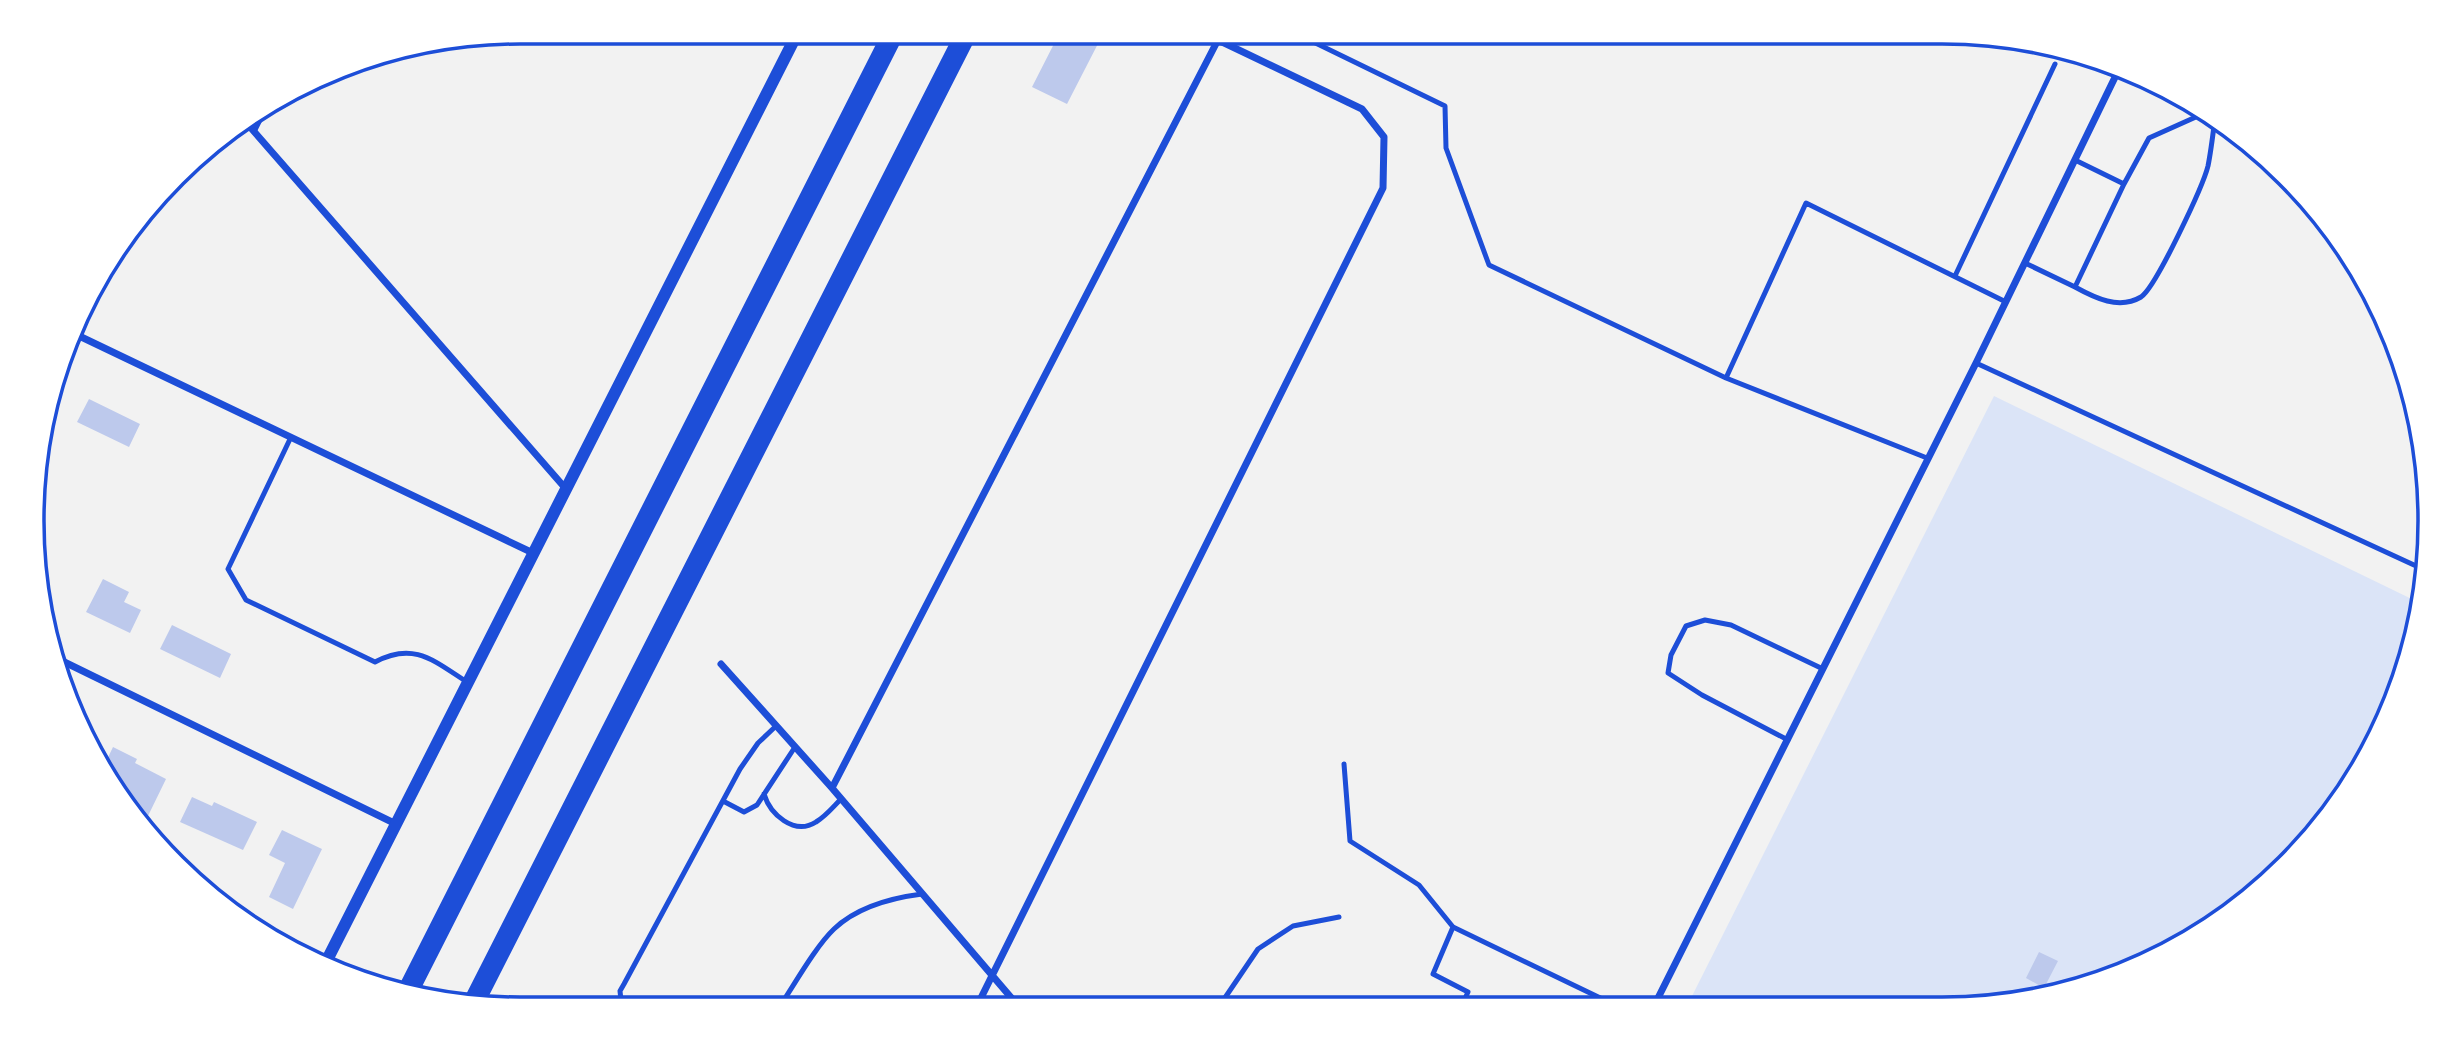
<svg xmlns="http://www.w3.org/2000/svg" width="2462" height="1041" viewBox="0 0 2462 1041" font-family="'Work Sans',sans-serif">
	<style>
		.green { fill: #dbe4f7 }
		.building { fill: #bdc9ec }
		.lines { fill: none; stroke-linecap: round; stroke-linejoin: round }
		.service { stroke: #1d4ed8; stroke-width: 5 }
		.minor { stroke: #1d4ed8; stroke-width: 7 }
		.tertiary { stroke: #1d4ed8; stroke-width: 12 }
		.motorway { stroke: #1d4ed8; stroke-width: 21 }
		.rim { fill: none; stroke: #1d4ed8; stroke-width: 3.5 }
	</style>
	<rect width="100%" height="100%" fill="#f2f2f2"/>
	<path class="green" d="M 1994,396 L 2422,604 L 2404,678 L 2348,793 L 2239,908 L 2129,972 L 2006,1005 L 1687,1006 Z"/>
	<path class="building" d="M 1060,32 L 1104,32 L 1067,104 L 1032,87 Z
		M 89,399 L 140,424 L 129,447 L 77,422 Z
		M 103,579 L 129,592 L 124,602 L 141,610 L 130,633 L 86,612 Z
		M 172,625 L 231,654 L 220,678 L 160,649 Z
		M 113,747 L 137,759 L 135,763 L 166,779 L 147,818 L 136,813 L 102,770 Z
		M 192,797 L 212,806 L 214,802 L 257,822 L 243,850 L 180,822 Z
		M 282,830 L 322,849 L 293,909 L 269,897 L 285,863 L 269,855 Z
		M 2039,952 L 2058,961 L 2044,988 L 2026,978 Z"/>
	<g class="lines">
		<path class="service" d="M 1297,32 L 1297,34 L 1445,106 L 1446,148 L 1489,265 L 1726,378 L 1927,458
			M 254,132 L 269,102
			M 2075,160 L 2124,184 L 2149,138 L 2207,112
			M 2025,263 L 2075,287 L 2124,184
			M 1955,276 L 2055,64
			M 2075,287 C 2095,298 2119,310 2141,297 C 2156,287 2203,186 2208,166 C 2211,151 2213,134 2215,118
			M 1976,363 L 2427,571
			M 1726,378 L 1806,203 L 2006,302
			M 291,437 L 228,569 L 246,600 L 375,662 C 414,641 434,661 467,682
			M 1788,740 L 1702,695 L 1668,673 L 1671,655 L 1686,626 L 1705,620 L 1731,625 L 1823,669
			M 1344,764 L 1350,841 L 1419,885 L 1453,927
			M 764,794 C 770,814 794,836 816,822 C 826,816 833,807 841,799
			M 723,801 L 744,812 L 757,805 L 795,747
			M 1990,1005 L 1993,998 L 2009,994 L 2025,1000
			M 1461,1007 L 1468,992 L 1433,974 L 1453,927 L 1617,1006
			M 1218,1008 L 1258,949 L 1293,926 L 1339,917
			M 632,1009 L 621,1000 L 620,991 L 624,984 L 740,769 L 758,743 L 776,726
			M 778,1009 C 793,987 815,947 834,929 C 857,907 891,898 922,894"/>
		<path class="minor" d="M 244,120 L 566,489
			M 75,334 L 533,553
			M 52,656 L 396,824
			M 721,664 L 832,788 L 1020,1008
			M 832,788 L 1222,32
			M 1654,1006 L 1976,363 L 2120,67
			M 976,1008 L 1383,188 L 1384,137 L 1362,109 L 1218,40"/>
		<path class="tertiary" d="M 324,966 L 798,32"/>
		<path class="motorway" d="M 408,991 L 894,32
			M 474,1002 L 967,32"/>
	</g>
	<path d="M0 0H2462V1041H0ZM520 44H1942A476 476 0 0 1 2418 520V521A476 476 0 0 1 1942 997H520A476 476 0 0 1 44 521V520A476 476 0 0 1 520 44Z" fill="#fff" fill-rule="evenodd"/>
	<path class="rim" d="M520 44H1942A476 476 0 0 1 2418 520V521A476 476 0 0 1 1942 997H520A476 476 0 0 1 44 521V520A476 476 0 0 1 520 44Z"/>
</svg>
